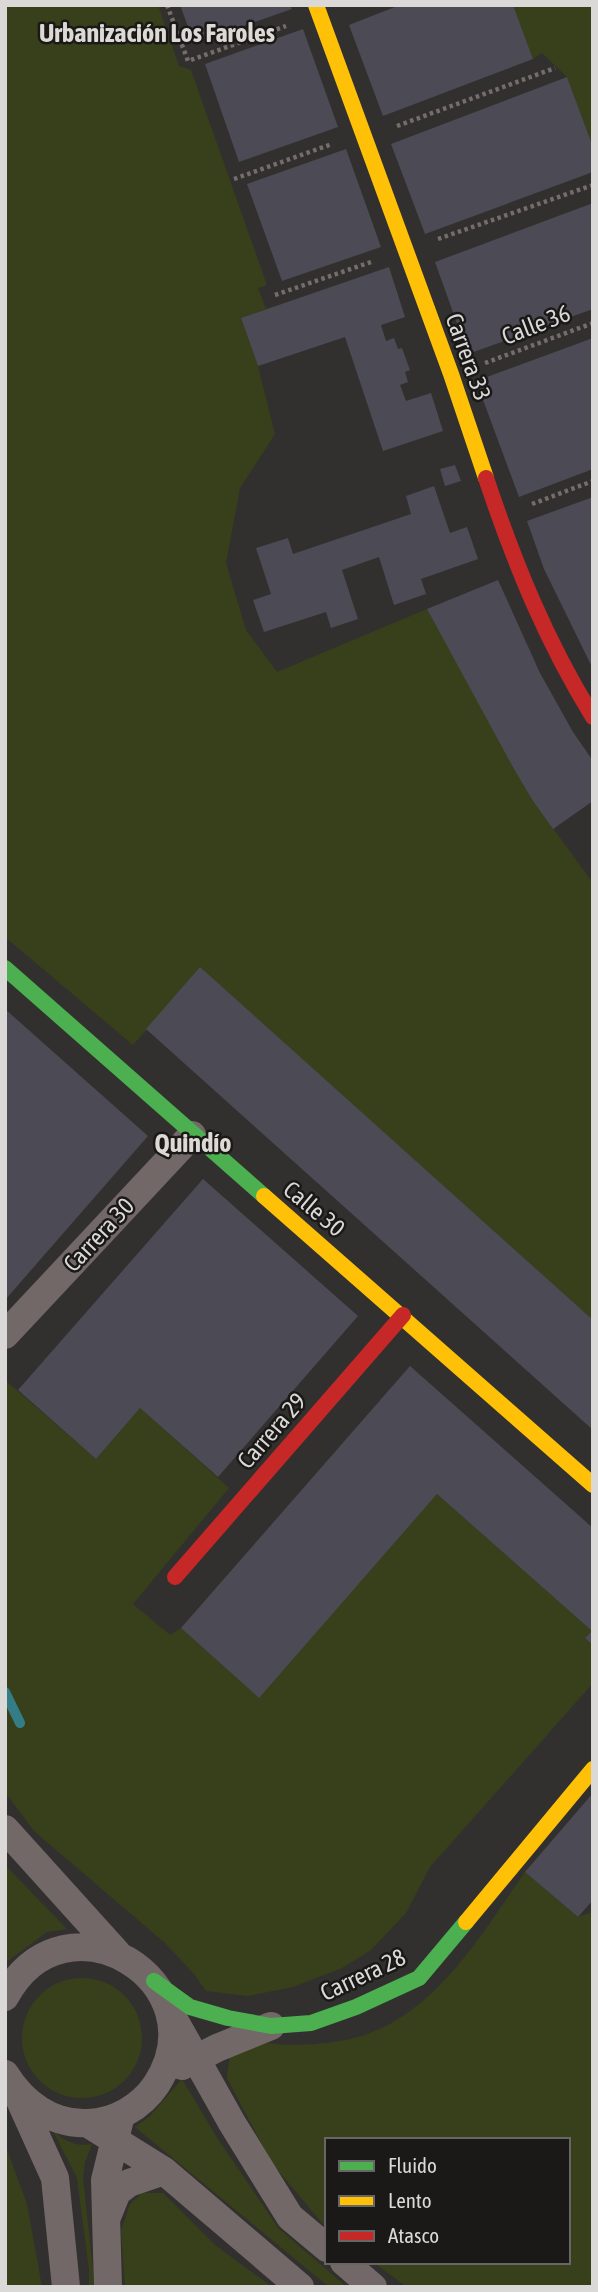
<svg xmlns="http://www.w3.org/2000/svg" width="598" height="2292" viewBox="0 0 598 2292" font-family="'Asap Condensed',sans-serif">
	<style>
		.green { fill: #37401b }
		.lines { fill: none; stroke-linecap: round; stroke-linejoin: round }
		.stream { stroke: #347d87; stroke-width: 10 }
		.building { fill: #4c4a54 }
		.path { stroke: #746d6c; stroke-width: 4.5; stroke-dasharray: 3.5 3.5; stroke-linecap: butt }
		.street { stroke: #736868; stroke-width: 28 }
		.fast { stroke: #4caf50; stroke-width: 16 }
		.slow { stroke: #ffc107; stroke-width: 16 }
		.jam { stroke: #c62828; stroke-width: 16 }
		.labels { text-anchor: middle; stroke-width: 5; stroke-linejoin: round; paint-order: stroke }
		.street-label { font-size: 24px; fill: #dbd9d7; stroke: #1a1917 }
		.neighbourhood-label { font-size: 26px; font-weight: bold; fill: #dddad6; stroke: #1a1917 }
	</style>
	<rect width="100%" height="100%" fill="#32302e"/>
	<path class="green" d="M 5,5 L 158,5 L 179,66 L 191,70 L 267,285 L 258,288 L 266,309 L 241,318 L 258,366 L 275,434 L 240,488 L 226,563 L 246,630 L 277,672 L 427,609 L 533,801 L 593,883 L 593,1320 L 200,968 L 133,1045 L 5,937 Z
		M 513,5 L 593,5 L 593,147 L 567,77 L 542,53 L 533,59 Z
		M 5,1380 L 96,1459 L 140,1408 L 229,1488 L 133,1604 L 170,1635 L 181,1628 L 258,1697 L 437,1494 L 592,1631 L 585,1638 L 593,1645 L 593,1683 L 430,1867 L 406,1913 L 371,1950 L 342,1968 L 293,1987 L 248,1996 L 206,1991 L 194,1974 L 165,1943 L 34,1831 L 5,1792 Z
		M 5,1865 L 67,1929 L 47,1932 L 5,1963 Z
		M 525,1872 L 578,1917 L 593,1912 L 593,2287 L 407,2287 L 373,2262 L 568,2262 L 568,2140 L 327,2140 L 327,2229 L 271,2162 L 227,2078 L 230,2054 C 237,2051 246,2046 255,2044 C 265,2043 277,2044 287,2045 C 304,2045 323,2044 340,2041 C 429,2027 478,1939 525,1872 Z
		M22 2038a60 60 0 1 1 120 0a60 60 0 1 1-120 0Z
		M 182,2079 L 216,2136 L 279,2229 L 347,2287 L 329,2287 L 135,2127 L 149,2117 Z
		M 53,2131 C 67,2142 75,2147 92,2144 L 85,2162 L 83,2178 L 93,2269 L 93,2287 L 89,2287 L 89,2270 L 77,2178 Z
		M 5,2144 L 27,2204 L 42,2287 L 5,2287 Z
		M 142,2193 L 163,2193 L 215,2245 L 272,2287 L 125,2287 L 121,2231 L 130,2204 Z"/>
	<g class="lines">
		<path class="stream" d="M 5,1692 L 20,1723"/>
	</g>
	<path class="building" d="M 180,5 L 290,5 L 292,9 L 194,43 Z
		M 400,5 L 513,5 L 533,59 L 383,116 L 349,25 Z
		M 303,29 L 338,127 L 239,162 L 205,64 Z
		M 567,77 L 593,147 L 593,172 L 425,234 L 391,144 Z
		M 346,149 L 381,247 L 282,281 L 247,184 Z
		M 593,203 L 593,309 L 468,354 L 435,262 Z
		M 389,267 L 405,317 L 381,325 L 386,341 L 394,338 L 398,349 L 402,348 L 410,370 L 405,372 L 408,382 L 400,385 L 406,401 L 431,393 L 443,431 L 383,451 L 345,337 L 258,366 L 241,318 Z
		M 593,338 L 593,469 L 519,497 L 476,381 Z
		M 455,465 L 461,481 L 445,486 L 440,469 Z
		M 434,486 L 450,533 L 467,527 L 478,559 L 421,579 L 426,594 L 394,605 L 379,557 L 342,570 L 358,619 L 331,628 L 326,612 L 264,632 L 253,600 L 271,594 L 256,548 L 288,538 L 293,554 L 411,514 L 406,496 Z
		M 593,497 L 593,669 L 544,569 L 527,521 Z
		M 498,580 L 540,673 L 573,732 L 593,761 L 593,801 L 553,829 L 533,801 L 514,769 L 427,609 Z
		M 200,967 L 593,1320 L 593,1430 L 146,1029 Z
		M 5,1009 L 148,1136 L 5,1300 Z
		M 203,1179 L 358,1316 L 218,1477 L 140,1408 L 96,1459 L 18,1390 Z
		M 410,1366 L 593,1528 L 593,1645 L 585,1638 L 592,1631 L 437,1494 L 259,1698 L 181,1628 Z
		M 593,1793 L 593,1900 L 578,1917 L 525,1872 Z"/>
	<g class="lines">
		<path class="path" d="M 167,5 L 188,61 L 286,26
			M 397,126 L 555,68
			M 234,179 L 332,144
			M 438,239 L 593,185
			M 275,295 L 374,261
			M 485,363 L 593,323
			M 532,504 L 593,481"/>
		<path class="street" d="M 5,1335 L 192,1135
			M 5,1829 L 117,1953
			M 5,1997 C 65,1885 223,1983 156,2085 C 141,2107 115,2122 88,2123 C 52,2125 23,2103 5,2074
			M 172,2016 L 232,2123 L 290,2217 L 327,2248
			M 182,2066 L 217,2048 L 271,2026
			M 18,2096 L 55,2178 L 66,2287
			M 87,2123 L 164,2171 L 300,2287
			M 107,2217 L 117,2192 L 129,2183 L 164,2171
			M 344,2262 L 373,2287
			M 108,2287 L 105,2180 L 119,2123"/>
		<path class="fast" d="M 5,968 L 264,1196
			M 154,1981 L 190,2007 L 228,2018 L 271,2026 L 311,2023 L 356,2007 L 419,1978 L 466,1922"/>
		<path class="slow" d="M 316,5 L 451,374 L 486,478
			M 264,1196 L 593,1485
			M 466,1922 L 593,1769"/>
		<path class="jam" d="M 486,478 C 514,562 546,641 593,717
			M 175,1577 L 403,1315"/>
	</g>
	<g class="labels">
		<g class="street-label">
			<text transform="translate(536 325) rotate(-21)" y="8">Calle 36</text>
			<text transform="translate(468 357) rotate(70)" y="8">Carrera 33</text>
			<text transform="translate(314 1209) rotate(40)" y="8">Calle 30</text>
			<text transform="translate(99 1235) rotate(-47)" y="8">Carrera 30</text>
			<text transform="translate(272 1431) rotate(-49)" y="8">Carrera 29</text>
			<text transform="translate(363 1975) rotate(-25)" y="8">Carrera 28</text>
		</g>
		<g class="neighbourhood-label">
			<text x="157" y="42">Urbanización Los Faroles</text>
			<text x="193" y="1152">Quindío</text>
		</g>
	</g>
	<rect width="598" height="2292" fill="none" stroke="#dbd9d7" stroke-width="14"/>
	<rect x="325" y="2138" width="245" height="126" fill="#1a1917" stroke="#676664" stroke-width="2"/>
	<rect x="339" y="2161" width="35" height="10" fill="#4caf50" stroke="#676664" stroke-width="2"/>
	<text x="388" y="2173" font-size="21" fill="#dbd9d7">Fluido</text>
	<rect x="339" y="2196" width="35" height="10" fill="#ffc107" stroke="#676664" stroke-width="2"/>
	<text x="388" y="2208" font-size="21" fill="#dbd9d7">Lento</text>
	<rect x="339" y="2231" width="35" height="10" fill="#c62828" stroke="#676664" stroke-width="2"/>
	<text x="388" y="2243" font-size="21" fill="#dbd9d7">Atasco</text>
</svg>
